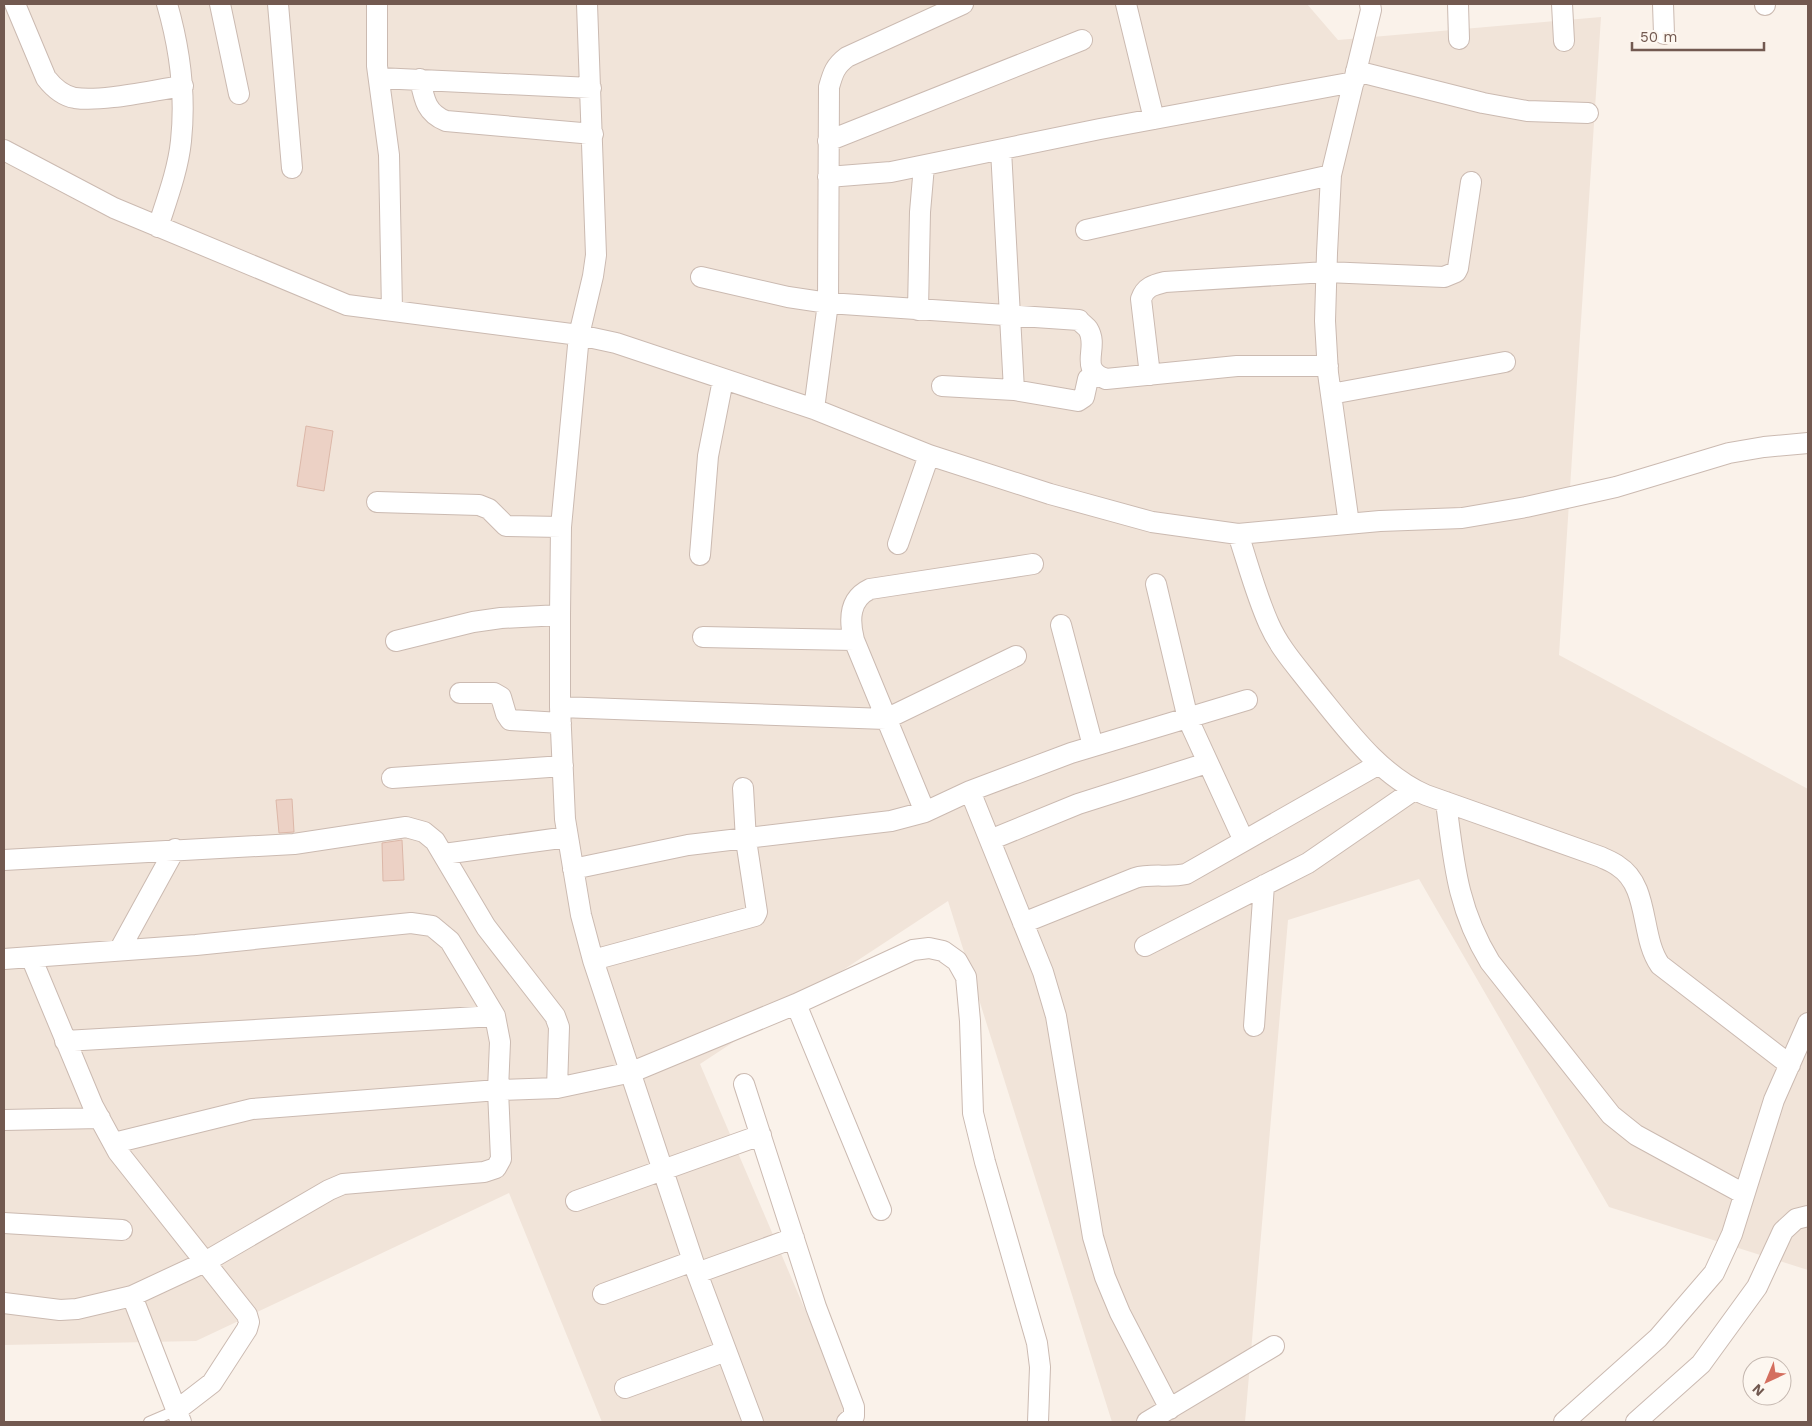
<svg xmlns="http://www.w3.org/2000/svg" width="1812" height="1426" viewBox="0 0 1812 1426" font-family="'Work Sans',sans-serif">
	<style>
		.residential { fill: #f1e4d9 }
		.building { fill: #ecd1c5; stroke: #dcb7a8 }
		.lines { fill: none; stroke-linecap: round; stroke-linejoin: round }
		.lane-casing { stroke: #cbbab1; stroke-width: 12 }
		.street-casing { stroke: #cbbab1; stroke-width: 22 }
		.lane { stroke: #fff; stroke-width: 10 }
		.street { stroke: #fff; stroke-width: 20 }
	</style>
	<rect width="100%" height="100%" fill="#faf2ea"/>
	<path class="residential" d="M 4,4 L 1307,4 L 1338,40 L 1601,17 L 1559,655 L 1808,789 L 1808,1270 L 1609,1207 L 1419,879 L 1288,920 L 1245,1422 L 1112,1422 L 948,901 L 700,1064 L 853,1422 L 602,1422 L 509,1193 L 196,1341 L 4,1345 Z"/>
	<path class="building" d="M 306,426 L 333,431 L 324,491 L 297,486 Z
		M 292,799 L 294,832 L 279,833 L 276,800 Z
		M 402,840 L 404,880 L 383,881 L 382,843 Z"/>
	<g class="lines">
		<defs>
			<path id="lane" d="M 149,1422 L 177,1410"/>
			<path id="street" d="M 15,4 L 46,78 C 53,87 63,96 75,98 C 104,102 153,90 183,86
				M 220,4 L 239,94
				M 278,4 L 292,168
				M 377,4 L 377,66 L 389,155 L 392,310
				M 587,4 L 596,255 L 593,276 L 579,335 L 561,527 L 560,615 L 560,707 L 565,819 L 581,915 L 593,960 L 697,1273 L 753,1422
				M 1126,4 L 1154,119
				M 1458,4 L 1459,39
				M 1562,4 L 1564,41
				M 1663,4 L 1664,34
				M 1765,4 L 1765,5
				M 1356,71 L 1483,103 L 1527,111 L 1588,113
				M 379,78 L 591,88
				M 420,79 C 424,99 426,113 446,121 L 593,134
				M 828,141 L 1082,40
				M 4,150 L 114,208 L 347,305 L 579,335 L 616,343 L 814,409 L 929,455 L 1050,494 L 1152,522 L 1238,534 L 1380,521 L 1462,518 L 1526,507 L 1616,487 L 1729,453 L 1764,447 L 1808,443
				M 1001,150 L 1014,390
				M 828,177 L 891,172 L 1100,129 L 1354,82
				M 158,227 C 167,199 178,170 181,141 C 186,94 180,49 167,4
				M 1086,230 L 1331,175
				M 701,277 L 788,297 L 828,303 L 1079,320 C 1081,323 1086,326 1088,329 C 1100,348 1077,369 1106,379 L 1237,366 L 1328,366
				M 918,310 L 920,212 L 924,166
				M 1150,375 L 1141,299 C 1145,287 1153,285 1165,282 L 1326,272 L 1444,277 L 1456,272 L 1458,268 L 1471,182
				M 942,386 L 1014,390 L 1078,401 L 1084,397 L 1088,379 L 1097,376
				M 1331,394 L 1505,362
				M 814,409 L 828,303 L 829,87 C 833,73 835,66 847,57 L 963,4
				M 377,502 L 479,505 L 489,509 L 506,526 L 561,527
				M 1349,524 L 1328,373 L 1325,321 L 1327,253 L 1331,175 L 1371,10 L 1370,4
				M 1238,534 C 1248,564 1256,595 1269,624 C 1280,649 1298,668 1314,689 C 1346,728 1379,775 1426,795 L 1601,857 C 1607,860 1613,862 1618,866 C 1650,886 1640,937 1660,965 L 1790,1065
				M 898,544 L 929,455
				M 700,555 L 708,456 L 723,380
				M 1156,584 L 1188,719 L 1244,841
				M 1061,625 L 1093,746
				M 703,637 L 854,640
				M 396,641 L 473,622 L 501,618 L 560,615
				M 460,693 L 494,693 L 501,697 L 506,714 L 510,720 L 561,723
				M 560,707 L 886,719 L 1016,656
				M 392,778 L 563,766
				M 970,791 L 1043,972 L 1056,1016 L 1093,1237 L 1105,1277 L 1120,1313 L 1170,1409
				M 1446,802 C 1454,863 1457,908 1490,962 L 1611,1115 L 1636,1135 L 1744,1194
				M 925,812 L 854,640 C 849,620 849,599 870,589 L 1033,564
				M 990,840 L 1078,804 L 1207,763
				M 444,854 L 568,837
				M 4,860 L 294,844 L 406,827 L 424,832 L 435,841 L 486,927 L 555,1016 L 559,1027 L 557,1088
				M 573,869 L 688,845 L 891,821 L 925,812 L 970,791 L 1071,753 L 1247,700
				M 1023,923 L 1135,878 C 1152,873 1169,878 1186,874 L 1379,764
				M 1145,946 L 1308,863 L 1414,790
				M 120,949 L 175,849
				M 31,957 L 93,1106 L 118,1152 L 247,1315 L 249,1322 L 247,1329 L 212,1383 L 177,1410
				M 4,959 L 196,945 L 411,923 L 432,926 L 450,941 L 495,1016 L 500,1042 L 498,1090 L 501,1159 L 496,1168 L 484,1172 L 343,1184 L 329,1190 L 205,1262 L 132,1296 L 77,1309 L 60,1310 L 4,1303
				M 593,960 L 755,916 L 757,912 L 746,840 L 743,788
				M 796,1004 L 881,1210
				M 1254,1026 L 1264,885
				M 65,1041 L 495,1016
				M 744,1084 L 816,1307 L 854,1407 L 854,1416 L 847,1422
				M 4,1120 L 100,1118
				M 114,1143 L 252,1109 L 498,1090 L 557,1088 L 632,1072 L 796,1004 L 913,950 L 929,948 L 943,951 L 957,961 L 966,977 L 970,1021 L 973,1113 L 985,1162 L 1037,1343 L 1040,1367 L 1038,1422
				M 576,1201 L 761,1135
				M 4,1223 L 122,1230
				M 697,1273 L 794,1238
				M 603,1294 L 693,1261
				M 132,1296 L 181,1422
				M 625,1388 L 726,1351
				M 1147,1422 L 1274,1346
				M 1564,1422 L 1658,1338 L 1714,1273 L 1732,1234 L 1774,1100 L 1808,1023
				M 1636,1422 L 1701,1364 L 1757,1287 L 1783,1231 L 1796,1219 L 1808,1216"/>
		</defs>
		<use href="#lane" class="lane-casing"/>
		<use href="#street" class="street-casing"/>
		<use href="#lane" class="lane"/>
		<use href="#street" class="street"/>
	</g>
	<rect width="1812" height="1426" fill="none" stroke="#725950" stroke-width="10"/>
	<g transform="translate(1767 1381) rotate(224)"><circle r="24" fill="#fdf7f0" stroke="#c5b8b0"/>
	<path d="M0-4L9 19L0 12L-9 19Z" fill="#d46f5f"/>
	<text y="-8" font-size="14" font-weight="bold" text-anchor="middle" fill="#725950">N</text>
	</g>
	<path d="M1632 42v8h132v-8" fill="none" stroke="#725950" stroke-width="2.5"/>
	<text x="1640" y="42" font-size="15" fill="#725950" stroke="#fdf7f0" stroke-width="4" paint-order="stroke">50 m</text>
</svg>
